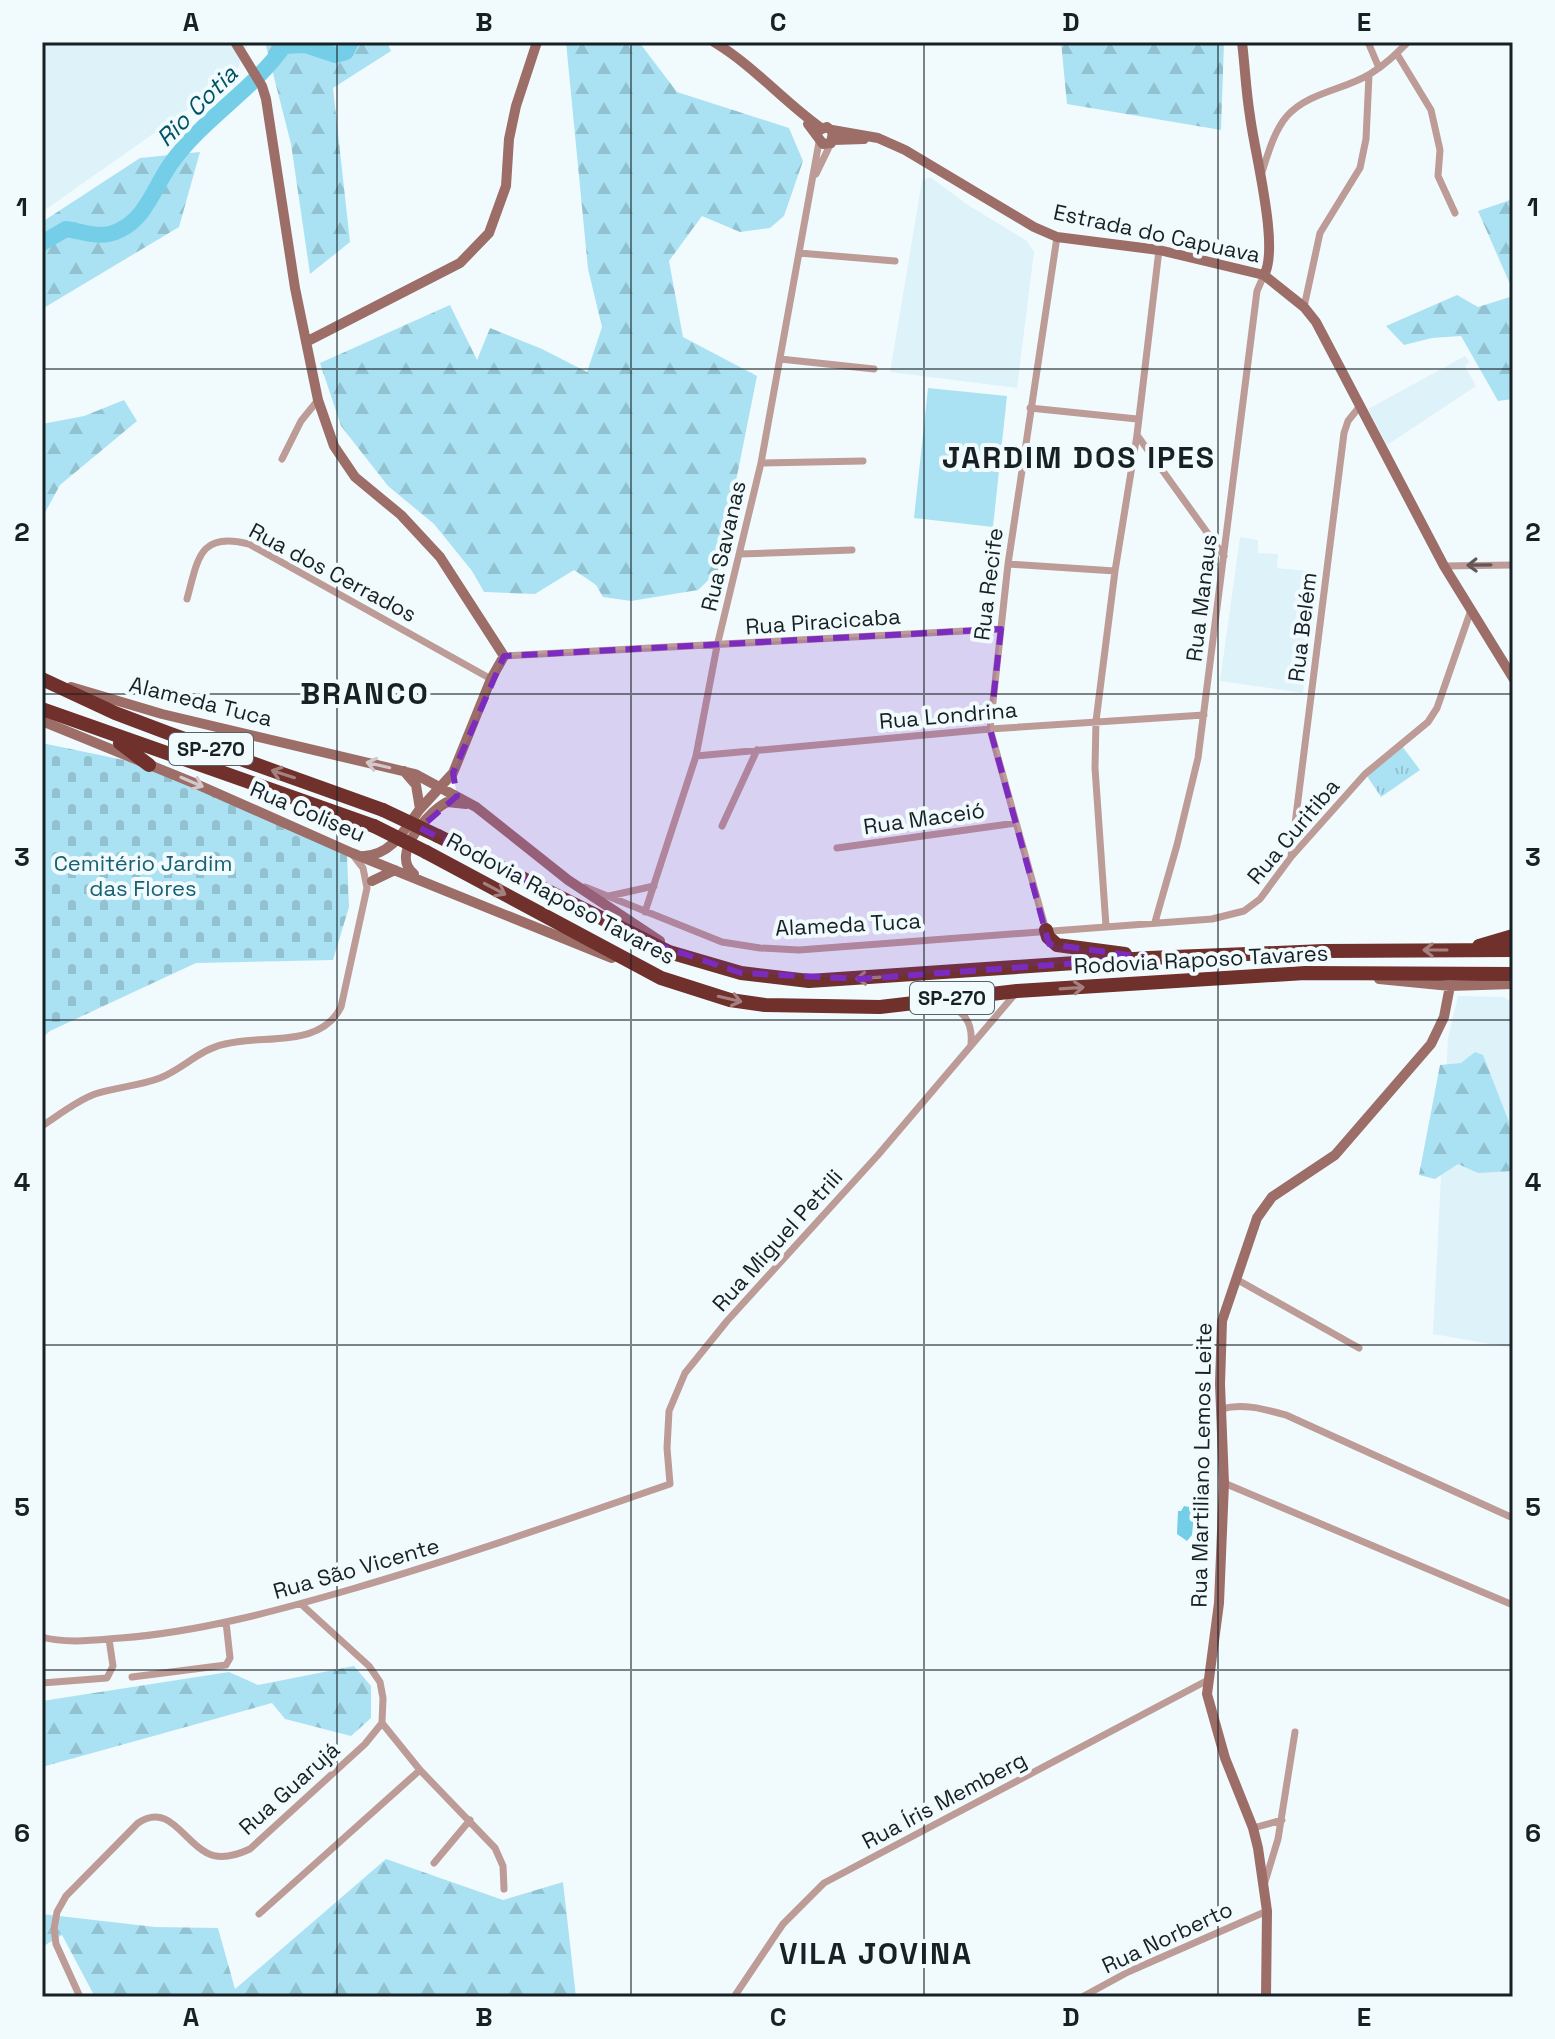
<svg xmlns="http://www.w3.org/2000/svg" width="1555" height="2039" viewBox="0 0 1555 2039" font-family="'Space Grotesk',sans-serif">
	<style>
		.built { fill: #def2f9 }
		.grass { fill: url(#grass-tufts) }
		.forest { fill: url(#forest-firs) }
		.cemetery { fill: url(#cemetery-stones) }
		.pitch { fill: #abe2f3 }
		.water { fill: #75cee7 }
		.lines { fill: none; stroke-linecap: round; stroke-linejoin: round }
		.river { stroke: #75cee7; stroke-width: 16 }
		.street { stroke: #bd9b97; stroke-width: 7 }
		.secondary { stroke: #9d6d68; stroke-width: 10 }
		.highway { stroke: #70302b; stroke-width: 14 }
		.highway-bridge { stroke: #70302b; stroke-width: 14 }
		.oneway { stroke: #625757 }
		.oneway2 { stroke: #d4c9ca }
		.oneway3 { stroke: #a4817f }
		.marked { fill: #7b2cbf; fill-opacity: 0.2; stroke: #7b2cbf; stroke-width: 6; stroke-dasharray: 16 10; stroke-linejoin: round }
		.grid { fill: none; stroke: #172023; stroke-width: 2; stroke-opacity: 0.55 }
		.labels { text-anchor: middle; stroke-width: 8; stroke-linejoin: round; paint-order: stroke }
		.shield { fill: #f1fbfe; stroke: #586265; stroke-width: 2 }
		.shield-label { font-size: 20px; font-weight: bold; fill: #172023 }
		.street-label { font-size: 22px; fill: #172023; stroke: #f1fbfe }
		.park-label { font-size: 22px; fill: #186072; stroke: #f1fbfe }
		.water-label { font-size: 24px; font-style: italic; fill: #005263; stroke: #f1fbfe }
		.district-label { font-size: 30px; font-weight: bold; letter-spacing: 2px; fill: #172023; stroke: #f1fbfe }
		.neatline { fill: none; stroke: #172023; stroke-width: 3 }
		.grid-label { font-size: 26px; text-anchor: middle; font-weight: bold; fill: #172023 }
	</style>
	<defs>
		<pattern id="grass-tufts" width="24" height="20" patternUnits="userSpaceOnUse" patternTransform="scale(2)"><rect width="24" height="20" fill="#abe2f3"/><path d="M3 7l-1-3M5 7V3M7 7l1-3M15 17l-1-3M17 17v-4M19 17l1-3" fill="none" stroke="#92c2d0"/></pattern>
		<pattern id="forest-firs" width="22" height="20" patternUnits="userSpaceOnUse" patternTransform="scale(2)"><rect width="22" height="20" fill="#abe2f3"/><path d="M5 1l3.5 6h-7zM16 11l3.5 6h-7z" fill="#92c2d0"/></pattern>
		<pattern id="cemetery-stones" width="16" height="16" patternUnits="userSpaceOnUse" patternTransform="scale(2)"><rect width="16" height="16" fill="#abe2f3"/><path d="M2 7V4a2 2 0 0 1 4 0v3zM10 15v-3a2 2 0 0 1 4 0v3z" fill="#92c2d0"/></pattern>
	</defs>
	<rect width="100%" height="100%" fill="#f1fbfe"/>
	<path class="built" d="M 42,42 L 249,42 L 234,77 L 42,212 Z
		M 930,177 L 968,205 L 1027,241 L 1034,252 L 1017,388 L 890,372 L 922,181 Z
		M 1465,356 L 1470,362 L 1465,366 L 1476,386 L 1387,445 L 1368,409 Z
		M 1240,537 L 1258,540 L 1258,553 L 1278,554 L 1277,568 L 1317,572 L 1303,693 L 1220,681 Z
		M 1458,996 L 1504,997 L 1513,1003 L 1513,1348 L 1433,1334 L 1448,1038 Z"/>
	<path class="grass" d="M 1402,746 L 1420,770 L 1381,797 L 1367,776 Z"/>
	<path class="forest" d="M 265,42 L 387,42 L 391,51 L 333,88 L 350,242 L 310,274 L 291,144 Z
		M 566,42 L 639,42 L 677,92 L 789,128 L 803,161 L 784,216 L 770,228 L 740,232 L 702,216 L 669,261 L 683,337 L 757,376 L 718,571 L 698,590 L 631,601 L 603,597 L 596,585 L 574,570 L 535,594 L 484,592 L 472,571 L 434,524 L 388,486 L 341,426 L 320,363 L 450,305 L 477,360 L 490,328 L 542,349 L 587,372 L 602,327 L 588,269 Z
		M 1061,42 L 1224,42 L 1221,130 L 1067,104 Z
		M 200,152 L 179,227 L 42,309 L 42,222 L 140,158 Z
		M 1513,199 L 1513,291 L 1478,211 Z
		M 1457,295 L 1478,307 L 1513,296 L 1513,399 L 1498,401 L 1461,336 L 1432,338 L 1404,345 L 1386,326 Z
		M 124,400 L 137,421 L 60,485 L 42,518 L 42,424 L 84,416 Z
		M 1475,1052 L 1483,1055 L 1509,1122 L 1513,1171 L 1478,1173 L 1458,1164 L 1435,1179 L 1419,1175 L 1440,1065 L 1461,1063 Z
		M 354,1666 L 371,1686 L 371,1718 L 351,1736 L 285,1719 L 272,1703 L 42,1767 L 42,1701 L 229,1672 L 258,1685 Z
		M 386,1859 L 503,1900 L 563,1882 L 576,1997 L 95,1997 L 62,1935 L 42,1947 L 42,1914 L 155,1927 L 218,1928 L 235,1989 Z"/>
	<path class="cemetery" d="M 42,743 L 138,763 L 347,855 L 349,907 L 333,960 L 196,963 L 50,1031 L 42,1038 Z"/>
	<path class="pitch" d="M 928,388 L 1007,396 L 993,527 L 914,518 Z"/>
	<path class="water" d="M 1184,1506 L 1189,1507 L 1190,1512 L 1194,1514 L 1192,1535 L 1187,1541 L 1177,1534 L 1178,1511 L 1181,1511 Z"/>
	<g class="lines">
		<path class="river" d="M 42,243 L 66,229 C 86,232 101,240 120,230 C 147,217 155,185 172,162 C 204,118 253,90 284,46 L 305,45 L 335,55 L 346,52 L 351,42"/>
		<path class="street" d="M 1368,42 L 1379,68
			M 1397,54 L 1431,110 L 1440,150 L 1438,176 L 1455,213
			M 1262,172 C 1268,154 1274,131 1287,116 C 1309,92 1344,90 1370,74 C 1385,65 1396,54 1408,42
			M 816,174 L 831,143
			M 799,253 L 895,261
			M 1304,307 L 1320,233 L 1360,168 L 1366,139 L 1369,75
			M 780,359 L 874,369
			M 1030,408 L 1137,419
			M 1137,435 L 1224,556
			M 282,459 L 301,421 L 318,400
			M 761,463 L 863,461
			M 740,554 L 852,550
			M 1008,564 L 1115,571
			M 1444,566 L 1513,565
			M 187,599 C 198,559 199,531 249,544 L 491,679
			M 504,656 L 1001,629
			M 696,756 L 990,729 L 1204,715
			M 722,826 L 757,750
			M 837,848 L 1016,823
			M 1291,856 L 1344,433 L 1348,421 L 1360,406
			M 585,887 L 722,942 L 760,948 L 799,950 L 1212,919 L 1244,911 L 1260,899 L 1291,857 L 1365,774 L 1428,722 L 1437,708 L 1471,610
			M 609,896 L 654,886
			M 645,912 L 696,756 L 717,646 L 761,463 L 819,142
			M 1155,922 L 1177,845 L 1198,758 L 1257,291 L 1264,275
			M 1106,926 L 1095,768 L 1096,721 L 1115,571 L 1137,435 L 1159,250
			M 1046,930 L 990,729 L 1008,564 L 1057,237
			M 941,1004 C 964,1009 973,1022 971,1044
			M 42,1126 C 59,1115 76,1101 95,1094 C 116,1087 139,1086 160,1078 C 183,1069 200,1049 225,1044 C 263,1034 320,1049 341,1007 L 367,888 L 363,868 L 353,855
			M 1236,1279 L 1359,1348
			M 1221,1409 C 1243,1403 1264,1409 1286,1415 L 1513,1518
			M 1224,1483 L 1513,1605
			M 42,1637 C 66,1644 96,1640 121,1638 C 199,1632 276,1611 352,1589 C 459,1558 565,1520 670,1484 L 667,1448 L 669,1411 L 685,1373 L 727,1321 L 878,1155 L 1015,994
			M 132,1677 L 226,1665 L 230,1658 L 226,1622
			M 42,1683 L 107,1678 L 113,1666 L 109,1639
			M 382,1723 L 420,1770 L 495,1848 L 503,1866 L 504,1889
			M 1253,1828 L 1282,1820
			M 434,1863 L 470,1820
			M 1265,1882 L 1278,1839 L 1295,1732
			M 259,1914 L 420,1770
			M 80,1997 L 56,1944 L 54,1929 L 57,1912 L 66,1896 L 138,1823 C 169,1802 183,1841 207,1853 C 220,1860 237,1855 250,1849 L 365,1744 L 382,1723 L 383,1698 L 380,1682 L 369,1666 L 301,1604
			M 734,1997 L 783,1924 L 824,1883 L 1208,1680
			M 1082,1997 L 1128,1972 L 1267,1911"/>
		<path class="secondary" d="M 235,42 L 262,86 L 266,99 L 295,288 L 318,400 L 334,446 L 355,477 L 401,515 L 440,557 L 504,656 L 491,679 L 453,773 L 420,809
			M 714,42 C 754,66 783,101 821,128
			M 1242,42 C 1245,67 1246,92 1250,116 C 1254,150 1280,248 1264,275
			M 808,124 L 823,144 L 831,143 L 833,132 L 827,127 L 819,130 L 817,135
			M 832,130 L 878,138 L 905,150 L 1034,227 L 1057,237 L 1159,250 L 1264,275 L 1304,307 L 1316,322 L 1444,566 L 1513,678
			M 833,140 L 864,139
			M 306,342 L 460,263 L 489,233 L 506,186 L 509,139 L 516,106 L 537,42
			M 71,687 L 162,714 L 415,774 L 476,807 L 568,880 L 660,941
			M 42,721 L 194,783 L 352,853 L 612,958
			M 364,856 C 392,855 405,829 420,809 L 416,785 L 404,771
			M 414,874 C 389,855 428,812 447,802 L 466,804
			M 372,881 L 395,870
			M 1379,979 L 1450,986 L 1513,984
			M 1266,1997 L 1267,1911 L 1258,1848 L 1253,1828 L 1225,1758 L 1207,1694 L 1219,1603 L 1224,1483 L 1220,1384 L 1222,1321 L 1257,1218 L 1272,1197 L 1335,1155 L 1431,1044 L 1444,1017 L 1450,986"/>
		<path class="highway" d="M 42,679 L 115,713 L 168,733 L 383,810
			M 42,709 L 374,826
			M 120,743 L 149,765
			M 438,836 L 669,952 L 741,973 L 809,981 L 1149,958 L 1324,951 L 1513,950
			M 426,852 L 661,978 L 730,1000 L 765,1005 L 880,1007 L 1017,991 L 1305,973 L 1513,974
			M 1046,930 L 1048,937 L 1057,945 L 1125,954
			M 1479,946 L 1513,936"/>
		<path class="highway-bridge" d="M 383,810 L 438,836
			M 374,826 L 426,852"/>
	</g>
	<defs><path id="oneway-shaft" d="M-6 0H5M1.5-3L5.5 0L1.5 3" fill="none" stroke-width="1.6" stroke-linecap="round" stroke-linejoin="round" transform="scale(2)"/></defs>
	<use class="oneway" href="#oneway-shaft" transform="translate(1479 565) rotate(179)"/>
	<g class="oneway2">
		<use href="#oneway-shaft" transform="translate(378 765) rotate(-167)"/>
		<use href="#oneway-shaft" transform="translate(192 782) rotate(23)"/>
	</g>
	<g class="oneway3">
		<use href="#oneway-shaft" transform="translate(283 774) rotate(-162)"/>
		<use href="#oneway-shaft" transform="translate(495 889) rotate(28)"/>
		<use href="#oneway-shaft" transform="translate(1435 950) rotate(180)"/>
		<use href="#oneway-shaft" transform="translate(868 978) rotate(176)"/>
		<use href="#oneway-shaft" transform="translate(1072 988) rotate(-4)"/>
		<use href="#oneway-shaft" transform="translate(730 999) rotate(13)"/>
	</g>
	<path class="marked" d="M 1001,629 L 990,729 L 1049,944 L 1149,958 L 860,979 L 741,973 L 639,939 L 420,828 L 457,796 L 453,773 L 504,656 Z"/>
	<path class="grid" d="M 337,42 L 337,1997M 631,42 L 631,1997M 924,42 L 924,1997M 1218,42 L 1218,1997M 42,369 L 1513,369M 42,694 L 1513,694M 42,1020 L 1513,1020M 42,1345 L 1513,1345M 42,1670 L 1513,1670"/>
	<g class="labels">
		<g class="shield">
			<rect x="169" y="733" width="84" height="32" rx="6"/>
			<rect x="910" y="982" width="84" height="32" rx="6"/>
		</g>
		<g class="shield-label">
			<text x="211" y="756">SP-270</text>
			<text x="952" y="1005">SP-270</text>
		</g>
		<g class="street-label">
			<text transform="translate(1157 233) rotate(12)" y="8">Estrada do Capuava</text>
			<text transform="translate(723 546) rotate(-77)" y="8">Rua Savanas</text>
			<text transform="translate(333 572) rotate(28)" y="8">Rua dos Cerrados</text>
			<text transform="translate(988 584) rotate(-83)" y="8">Rua Recife</text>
			<text transform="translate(1201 598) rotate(-83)" y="8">Rua Manaus</text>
			<text transform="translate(823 621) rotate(-4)" y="8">Rua Piracicaba</text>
			<text transform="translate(1302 627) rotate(-83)" y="8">Rua Belém</text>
			<text transform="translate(201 701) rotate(14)" y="8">Alameda Tuca</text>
			<text transform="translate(948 715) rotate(-5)" y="8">Rua Londrina</text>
			<text transform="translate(308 811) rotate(23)" y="8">Rua Coliseu</text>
			<text transform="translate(924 818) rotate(-8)" y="8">Rua Maceió</text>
			<text transform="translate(1293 831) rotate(-50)" y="8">Rua Curitiba</text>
			<text transform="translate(561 898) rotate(28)" y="8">Rodovia Raposo Tavares</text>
			<text transform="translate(848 924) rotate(-3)" y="8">Alameda Tuca</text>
			<text transform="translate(1201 959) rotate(-3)" y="8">Rodovia Raposo Tavares</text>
			<text transform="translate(777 1240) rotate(-48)" y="8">Rua Miguel Petrili</text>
			<text transform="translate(1201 1465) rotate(-89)" y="8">Rua Martiliano Lemos Leite</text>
			<text transform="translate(356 1568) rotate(-16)" y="8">Rua São Vicente</text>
			<text transform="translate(289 1788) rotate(-42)" y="8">Rua Guarujá</text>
			<text transform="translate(944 1800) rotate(-28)" y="8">Rua Íris Memberg</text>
			<text transform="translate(1167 1937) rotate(-25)" y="8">Rua Norberto</text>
		</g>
		<g class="park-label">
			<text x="143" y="871">Cemitério Jardim<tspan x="143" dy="25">das Flores</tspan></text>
		</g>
		<g class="water-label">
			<text transform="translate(197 106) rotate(-45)" y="8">Rio Cotia</text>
		</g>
		<g class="district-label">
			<text x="1079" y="468">JARDIM DOS IPES</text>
			<text x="365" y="704">BRANCO</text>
			<text x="876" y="1964">VILA JOVINA</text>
		</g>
	</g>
	<rect width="1555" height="2039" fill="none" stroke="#f1fbfe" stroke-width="88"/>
	<rect x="44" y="44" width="1467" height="1951" class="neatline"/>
	<g class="grid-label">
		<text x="191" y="31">A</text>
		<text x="484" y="31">B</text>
		<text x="778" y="31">C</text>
		<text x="1071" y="31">D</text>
		<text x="1364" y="31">E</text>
		<text x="22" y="216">1</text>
		<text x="1533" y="216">1</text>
		<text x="22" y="541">2</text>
		<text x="1533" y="541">2</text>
		<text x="22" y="866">3</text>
		<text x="1533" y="866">3</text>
		<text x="22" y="1191">4</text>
		<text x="1533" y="1191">4</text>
		<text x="22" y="1516">5</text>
		<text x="1533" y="1516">5</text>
		<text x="22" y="1842">6</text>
		<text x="1533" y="1842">6</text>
		<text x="191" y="2026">A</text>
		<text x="484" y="2026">B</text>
		<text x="778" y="2026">C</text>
		<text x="1071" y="2026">D</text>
		<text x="1364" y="2026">E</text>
	</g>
</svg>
